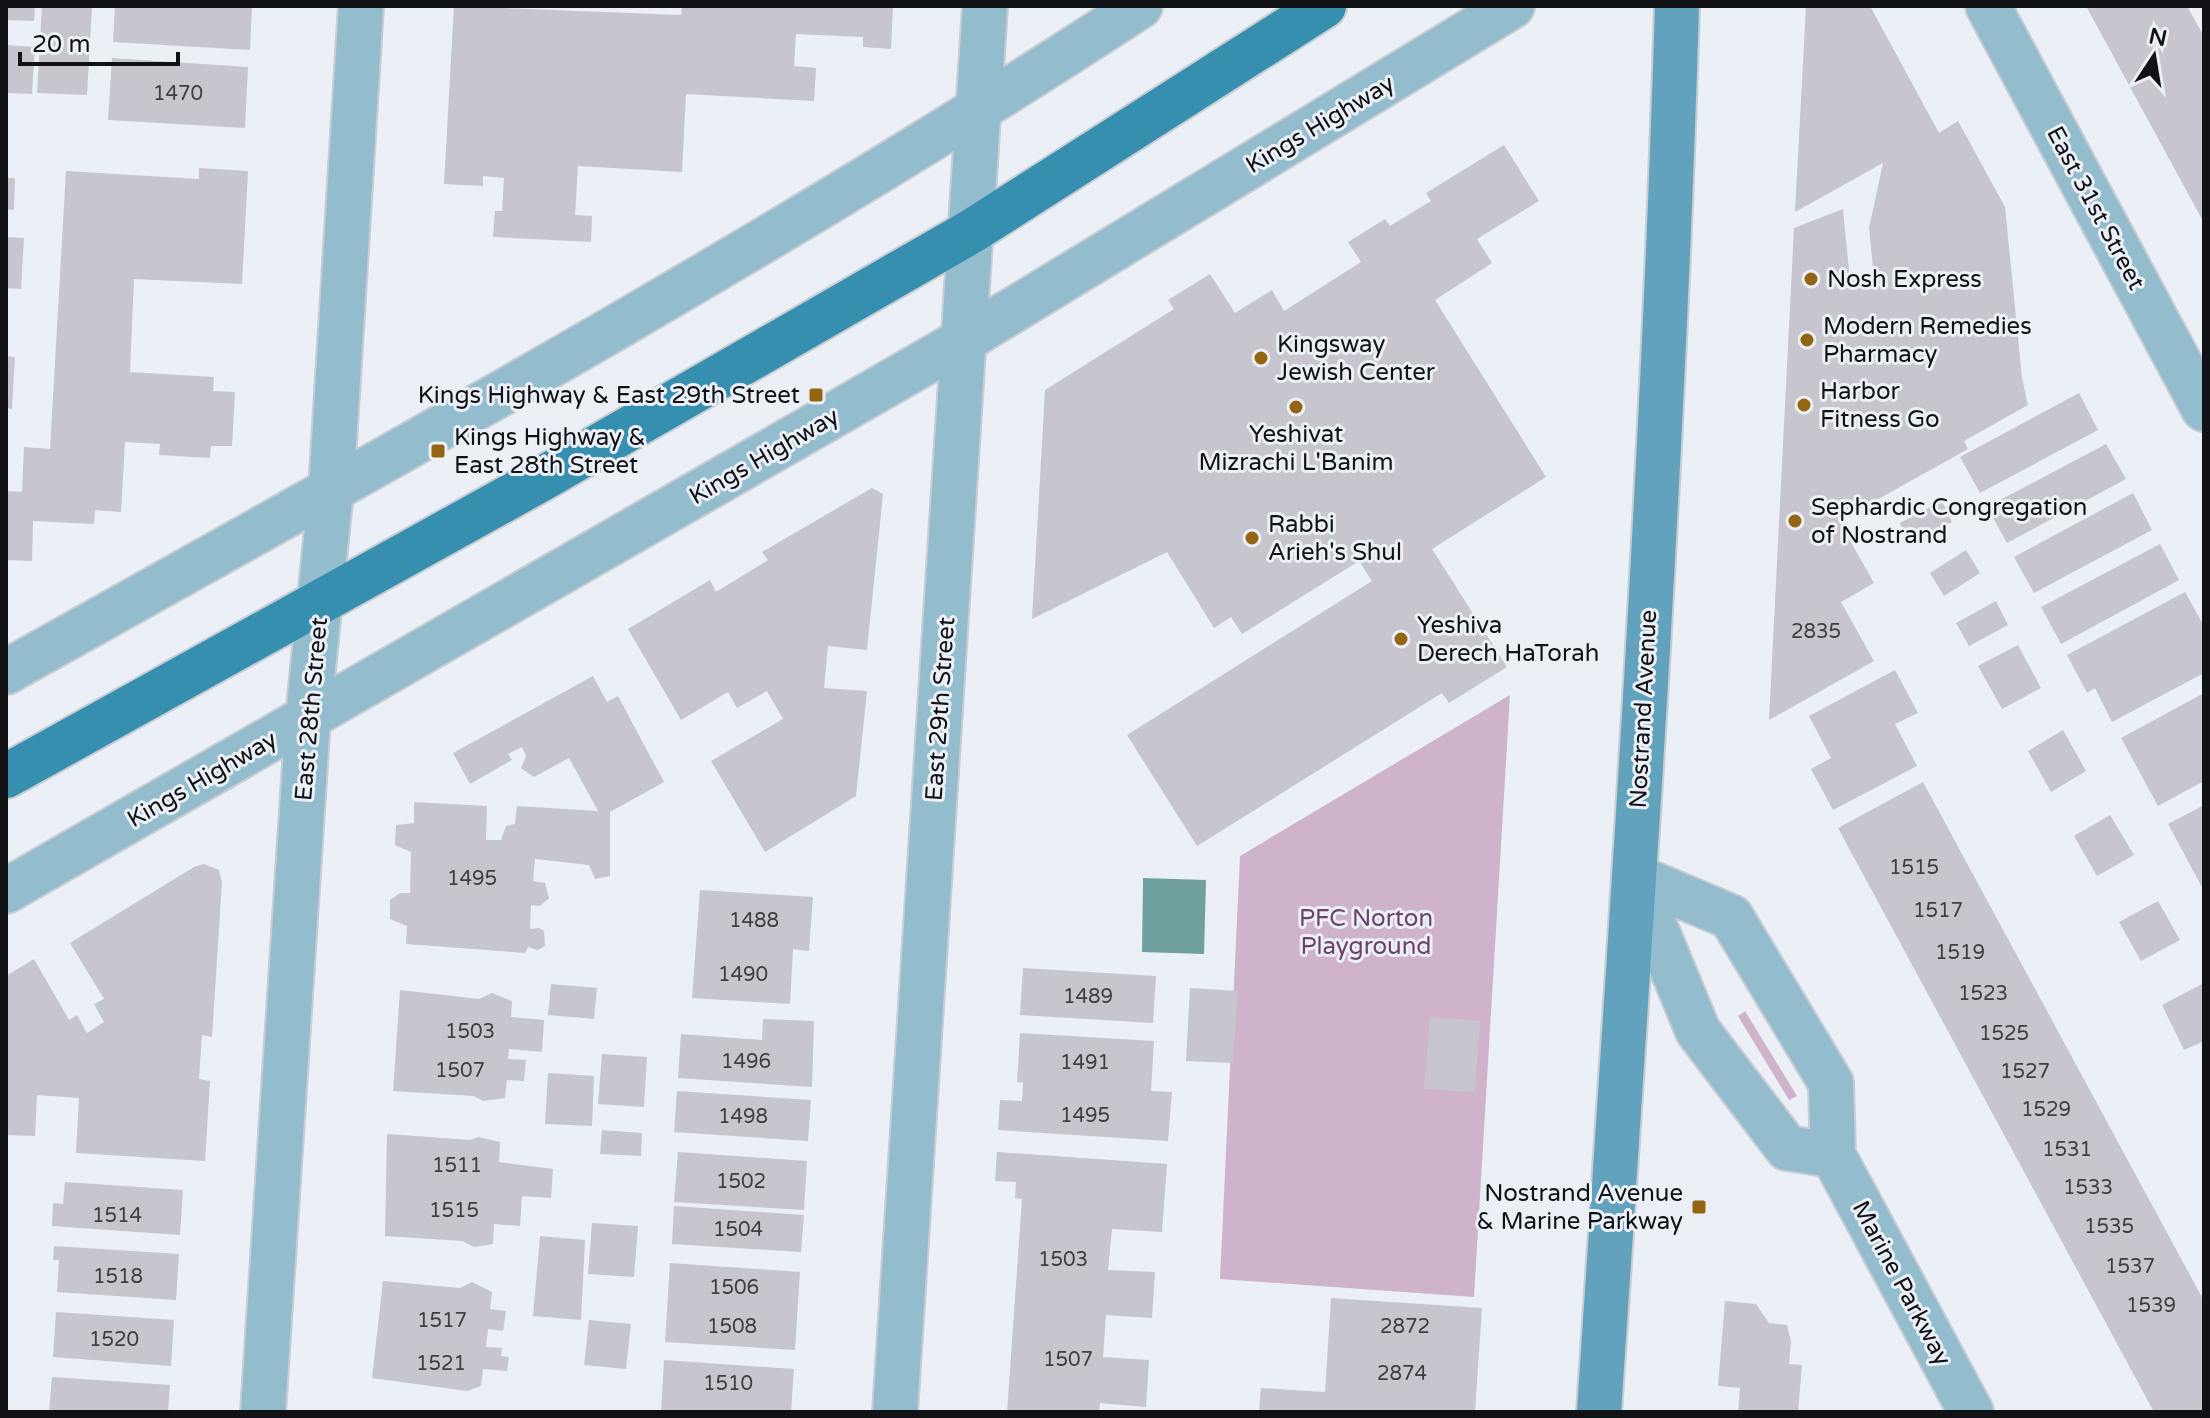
<svg xmlns="http://www.w3.org/2000/svg" width="2210" height="1418" font-family="'Varela Round',sans-serif">
<style>
.green{fill:#cfb3cb}
.water{fill:#6fa09d}
.building{fill:#c7c5cd}
.lines{fill:none;stroke-linecap:round;stroke-linejoin:round}
.minor-casing{stroke:#c8ccd3;stroke-width:48}
.tertiary-casing{stroke:#c8ccd3;stroke-width:48}
.secondary-casing{stroke:#c8ccd3;stroke-width:48}
.primary-casing{stroke:#c8ccd3;stroke-width:48}
.minor{stroke:#93bccd;stroke-width:44}
.tertiary{stroke:#93bccd;stroke-width:44}
.secondary{stroke:#62a2bc;stroke-width:44}
.primary{stroke:#378faf;stroke-width:44}
.poi-dot{fill:#936412;stroke:#ebf0f7;stroke-width:3}
.labels{text-anchor:middle;stroke-width:6;stroke-linejoin:round;paint-order:stroke}
.number-label{font-size:20px;fill:#3e3f43}
.street-label{font-size:24px;fill:#111215;stroke:#ebf0f7}
.poi-label{font-size:24px;fill:#111215;stroke:#ebf0f7;text-anchor:start}
.park-label{font-size:24px;fill:#6d4269;stroke:#ebf0f7}
</style>
<rect width="100%" height="100%" fill="#ebf0f7"/>
<path class="green" d="M1510,695L1474,1297L1220,1279L1240,856Z
M1745,1011L1797,1096L1789,1100L1738,1016Z"/>
<path class="water" d="M1143,878L1206,880L1204,954L1142,952Z"/>
<path class="building" d="M6,6H35L34,21L6,20Z
M42,6H92L87,95L37,93Z
M115,6H252L250,50L113,42Z
M454,6L681,15L682,6H893L891,49L863,47V37L796,34L794,66L816,68L814,101L686,94L682,172L578,166L575,215L592,216L591,242L493,237L495,211H502L504,178L483,176V186L444,184Z
M1806,6H1870L1939,133L1958,121L2005,207L2022,378L2028,405L1964,441L1968,449L1839,521L1874,583L1841,602L1874,661L1769,720L1794,228L1843,209L1850,281L1874,278L1869,228L1883,163L1795,212Z
M2086,6H2187L2202,33L2204,223Z
M6,45L35,47L32,94L6,93Z
M112,58L248,67L245,128L108,120Z
M1504,145L1539,201L1477,239L1492,263L1435,300L1546,477L1432,549L1507,667L1449,703L1442,693L1197,846L1127,735L1372,581L1359,561L1242,634L1231,617L1214,628L1167,552L1032,619L1045,390L1174,309L1168,300L1210,274L1235,313L1272,290L1284,311L1361,262L1348,242L1385,219L1390,226L1431,201L1426,193Z
M199,168L248,171L242,284L134,279L130,372L214,377L213,391L235,392L232,446H211L210,458L159,455L160,444L125,442L121,512L95,510L94,524L33,521L32,561L6,560V491L22,492L24,447L50,449L66,171L199,179Z
M6,178H15L14,210L6,209Z
M6,237L24,238L21,289L6,288Z
M6,356L15,357L12,409L6,408Z
M2079,393L2098,430L1980,493L1960,457Z
M2106,444L2126,479L2007,543L1987,507Z
M872,488L883,494L867,650L828,646L824,688L867,691L856,796L765,852L711,761L783,719L767,691L737,708L728,692L681,720L628,629L710,580L716,592L768,560L762,552Z
M2133,493L2152,530L2034,593L2014,557Z
M1942,501L1952,522L1910,544L1900,523Z
M2160,544L2179,580L2061,644L2041,607Z
M1966,550L1980,573L1944,596L1930,573Z
M2185,592L2204,626V673L2112,722L2095,688L2087,693L2067,655Z
M1996,601L2008,625L1969,646L1956,623Z
M2018,645L2041,688L2002,709L1978,666Z
M1895,670L1918,713L1895,724L1917,766L1833,810L1811,769L1831,758L1809,716Z
M593,676L607,702L618,696L664,782L610,812V876L595,879L589,865L535,859L533,881L545,883L549,898L540,906L531,905L530,929L539,928L544,931L545,946L538,950L528,947L525,953L406,944L407,926L390,919V900L400,893H410L411,852L395,845L396,825L414,823V802L487,806L486,840H501L506,826L515,824L517,806L598,811L569,758L534,777L521,768L526,756L522,747L508,754L512,760L470,784L453,753Z
M2204,693V781L2158,806L2121,738Z
M2063,730L2086,771L2051,792L2028,751Z
M1923,782L2204,1301V1412H2154L1838,828Z
M2204,805V891L2168,824Z
M2110,815L2134,855L2097,876L2074,836Z
M204,864L219,870L222,882L212,1037L202,1035L199,1079L210,1081L205,1161L76,1153L79,1098L37,1095L35,1136L6,1135V976L34,959L69,1020L77,1015L87,1033L104,1022L94,1004L104,999L70,943L194,867Z
M700,890L813,897L809,951L793,949L790,1004L692,998Z
M2158,901L2180,940L2141,961L2119,922Z
M1023,968L1156,976L1153,1023L1020,1015Z
M551,984L597,988L594,1019L548,1015Z
M2202,984L2204,1041L2184,1050L2162,1005Z
M1190,988L1238,991L1233,1063L1186,1061Z
M400,990L479,999L492,993L512,1001L511,1017L544,1020L542,1052L509,1049L508,1059L526,1060L524,1081L507,1080L505,1098L483,1101L474,1096L393,1091Z
M1430,1017L1480,1021L1475,1092L1424,1089Z
M763,1019L814,1021L812,1087L678,1078L681,1034L762,1040Z
M1020,1033L1154,1041L1151,1091L1172,1092L1168,1141L998,1130L1000,1100L1022,1101L1023,1083L1017,1082Z
M602,1054L647,1057L644,1107L598,1104Z
M548,1073L594,1076L592,1126L545,1124Z
M677,1091L811,1100L808,1141L674,1132Z
M602,1130L642,1133L641,1156L600,1154Z
M387,1134L470,1140L479,1137L500,1142L499,1162L553,1169L551,1198L522,1196L520,1226L494,1224L493,1244L474,1247L462,1241L385,1236Z
M678,1152L807,1161L804,1210L674,1202Z
M997,1152L1167,1164L1162,1232L1112,1229L1108,1270L1155,1272L1152,1318L1106,1315L1103,1357L1149,1360L1146,1407L1100,1403L1099,1412H1007L1022,1199L1015,1198L1016,1182L995,1181Z
M65,1182L183,1190L180,1235L52,1226L53,1203L63,1204Z
M674,1206L804,1215L801,1252L672,1244Z
M592,1223L638,1226L634,1277L588,1274Z
M540,1236L585,1240L581,1320L533,1316Z
M54,1246L179,1254L176,1300L57,1292L59,1260H53Z
M670,1263L800,1272L795,1350L665,1342Z
M383,1281L460,1288L472,1282L492,1292L490,1309L506,1311L503,1331L488,1329L486,1347L502,1348L501,1356L509,1357L507,1371L483,1369L481,1386L467,1391L372,1378Z
M1331,1298L1482,1308L1475,1412H1259L1261,1388L1325,1392Z
M1725,1301L1756,1304L1769,1323L1787,1325L1791,1342L1789,1364L1802,1365L1798,1412H1738L1740,1388L1718,1386Z
M56,1312L174,1320L171,1366L53,1357Z
M589,1320L631,1324L626,1369L584,1365Z
M664,1360L794,1369L791,1412H661Z
M52,1377L170,1385L168,1412H49Z"/>
<g class="lines">
<g class="minor-casing">
<path id="minor" d="M1988,6L2204,409
M1634,876L1731,917L1831,1083L1833,1155L1971,1412
M1634,876L1698,1031L1787,1148L1833,1155
M263,1412L308,718L331,490L361,6
M895,1412L985,6"/>
</g>
<g class="tertiary-casing">
<path id="tertiary" d="M6,672C387,459 775,245 1140,6
M6,891L964,340L1512,6"/>
</g>
<g class="secondary-casing">
<path id="secondary" d="M1599,1412C1630,944 1663,475 1677,6"/>
</g>
<g class="primary-casing">
<path id="primary" d="M6,776L540,480L972,231L1324,6"/>
</g>
<use href="#minor" class="minor"/>
<use href="#tertiary" class="tertiary"/>
<use href="#secondary" class="secondary"/>
<use href="#primary" class="primary"/>
</g>
<g class="poi-dot">
<circle cx="1811" cy="279" r="8"/>
<circle cx="1807" cy="340" r="8"/>
<circle cx="1261" cy="358" r="8"/>
<rect x="808" y="387" width="16" height="16" rx="4"/>
<circle cx="1804" cy="405" r="8"/>
<circle cx="1296" cy="407" r="8"/>
<rect x="430" y="443" width="16" height="16" rx="4"/>
<circle cx="1795" cy="521" r="8"/>
<circle cx="1252" cy="538" r="8"/>
<circle cx="1401" cy="639" r="8"/>
<rect x="1691" y="1199" width="16" height="16" rx="4"/>
</g>
<g class="labels">
<g class="number-label">
<text x="178" y="100">1470</text>
<text x="1816" y="638">2835</text>
<text x="1914" y="874">1515</text>
<text x="472" y="885">1495</text>
<text x="1938" y="917">1517</text>
<text x="754" y="927">1488</text>
<text x="1960" y="959">1519</text>
<text x="743" y="981">1490</text>
<text x="1983" y="1000">1523</text>
<text x="1088" y="1003">1489</text>
<text x="470" y="1038">1503</text>
<text x="2004" y="1040">1525</text>
<text x="746" y="1068">1496</text>
<text x="1085" y="1069">1491</text>
<text x="460" y="1077">1507</text>
<text x="2025" y="1078">1527</text>
<text x="2046" y="1116">1529</text>
<text x="1085" y="1122">1495</text>
<text x="743" y="1123">1498</text>
<text x="2067" y="1156">1531</text>
<text x="457" y="1172">1511</text>
<text x="741" y="1188">1502</text>
<text x="2088" y="1194">1533</text>
<text x="454" y="1217">1515</text>
<text x="117" y="1222">1514</text>
<text x="2109" y="1233">1535</text>
<text x="738" y="1236">1504</text>
<text x="1063" y="1266">1503</text>
<text x="2130" y="1273">1537</text>
<text x="118" y="1283">1518</text>
<text x="734" y="1294">1506</text>
<text x="2151" y="1312">1539</text>
<text x="442" y="1327">1517</text>
<text x="732" y="1333">1508</text>
<text x="1405" y="1333">2872</text>
<text x="114" y="1346">1520</text>
<text x="1068" y="1366">1507</text>
<text x="441" y="1370">1521</text>
<text x="1402" y="1380">2874</text>
<text x="728" y="1390">1510</text>
</g>
<g class="street-label">
<text transform="translate(1320 124) rotate(-31)" y="8">Kings Highway</text>
<text transform="translate(2096 208) rotate(62)" y="8">East 31st Street</text>
<text transform="translate(764 456) rotate(-30)" y="8">Kings Highway</text>
<text transform="translate(311 709) rotate(-85)" y="8">East 28th Street</text>
<text transform="translate(940 709) rotate(-86)" y="8">East 29th Street</text>
<text transform="translate(1643 709) rotate(-87)" y="8">Nostrand Avenue</text>
<text transform="translate(202 779) rotate(-30)" y="8">Kings Highway</text>
<text transform="translate(1902 1283) rotate(62)" y="8">Marine Parkway</text>
</g>
<g class="poi-label">
<text x="1827" y="287">Nosh Express</text>
<text x="1823" y="334">Modern Remedies<tspan x="1823" dy="28">Pharmacy</tspan></text>
<text x="1277" y="352">Kingsway<tspan x="1277" dy="28">Jewish Center</tspan></text>
<text x="1820" y="399">Harbor<tspan x="1820" dy="28">Fitness Go</tspan></text>
<text x="800" y="403" text-anchor="end">Kings Highway &amp; East 29th Street</text>
<text x="1296" y="442" text-anchor="middle">Yeshivat<tspan x="1296" dy="28">Mizrachi L'Banim</tspan></text>
<text x="454" y="445">Kings Highway &amp;<tspan x="454" dy="28">East 28th Street</tspan></text>
<text x="1811" y="515">Sephardic Congregation<tspan x="1811" dy="28">of Nostrand</tspan></text>
<text x="1268" y="532">Rabbi<tspan x="1268" dy="28">Arieh's Shul</tspan></text>
<text x="1417" y="633">Yeshiva<tspan x="1417" dy="28">Derech HaTorah</tspan></text>
<text x="1683" y="1201" text-anchor="end">Nostrand Avenue<tspan x="1683" dy="28">&amp; Marine Parkway</tspan></text>
</g>
<g class="park-label">
<text x="1366" y="926">PFC Norton<tspan x="1366" dy="28">Playground</tspan></text>
</g>
</g>
<rect width="2210" height="1418" fill="none" stroke="#111215" stroke-width="16"/>
<g transform="translate(2154 56) rotate(12)" stroke="#ebf0f7" stroke-width="6" paint-order="stroke">
<path d="M0-6L14 30L0 20L-14 30Z" fill="#111215"/>
<text y="-12" font-size="22" font-weight="bold" text-anchor="middle" fill="#111215">N</text>
</g>
<path d="M20 52v12h158v-12" fill="none" stroke="#111215" stroke-width="4"/>
<text x="32" y="52" font-size="24" fill="#111215" stroke="#ebf0f7" stroke-width="6" paint-order="stroke">20 m</text>
</svg>
